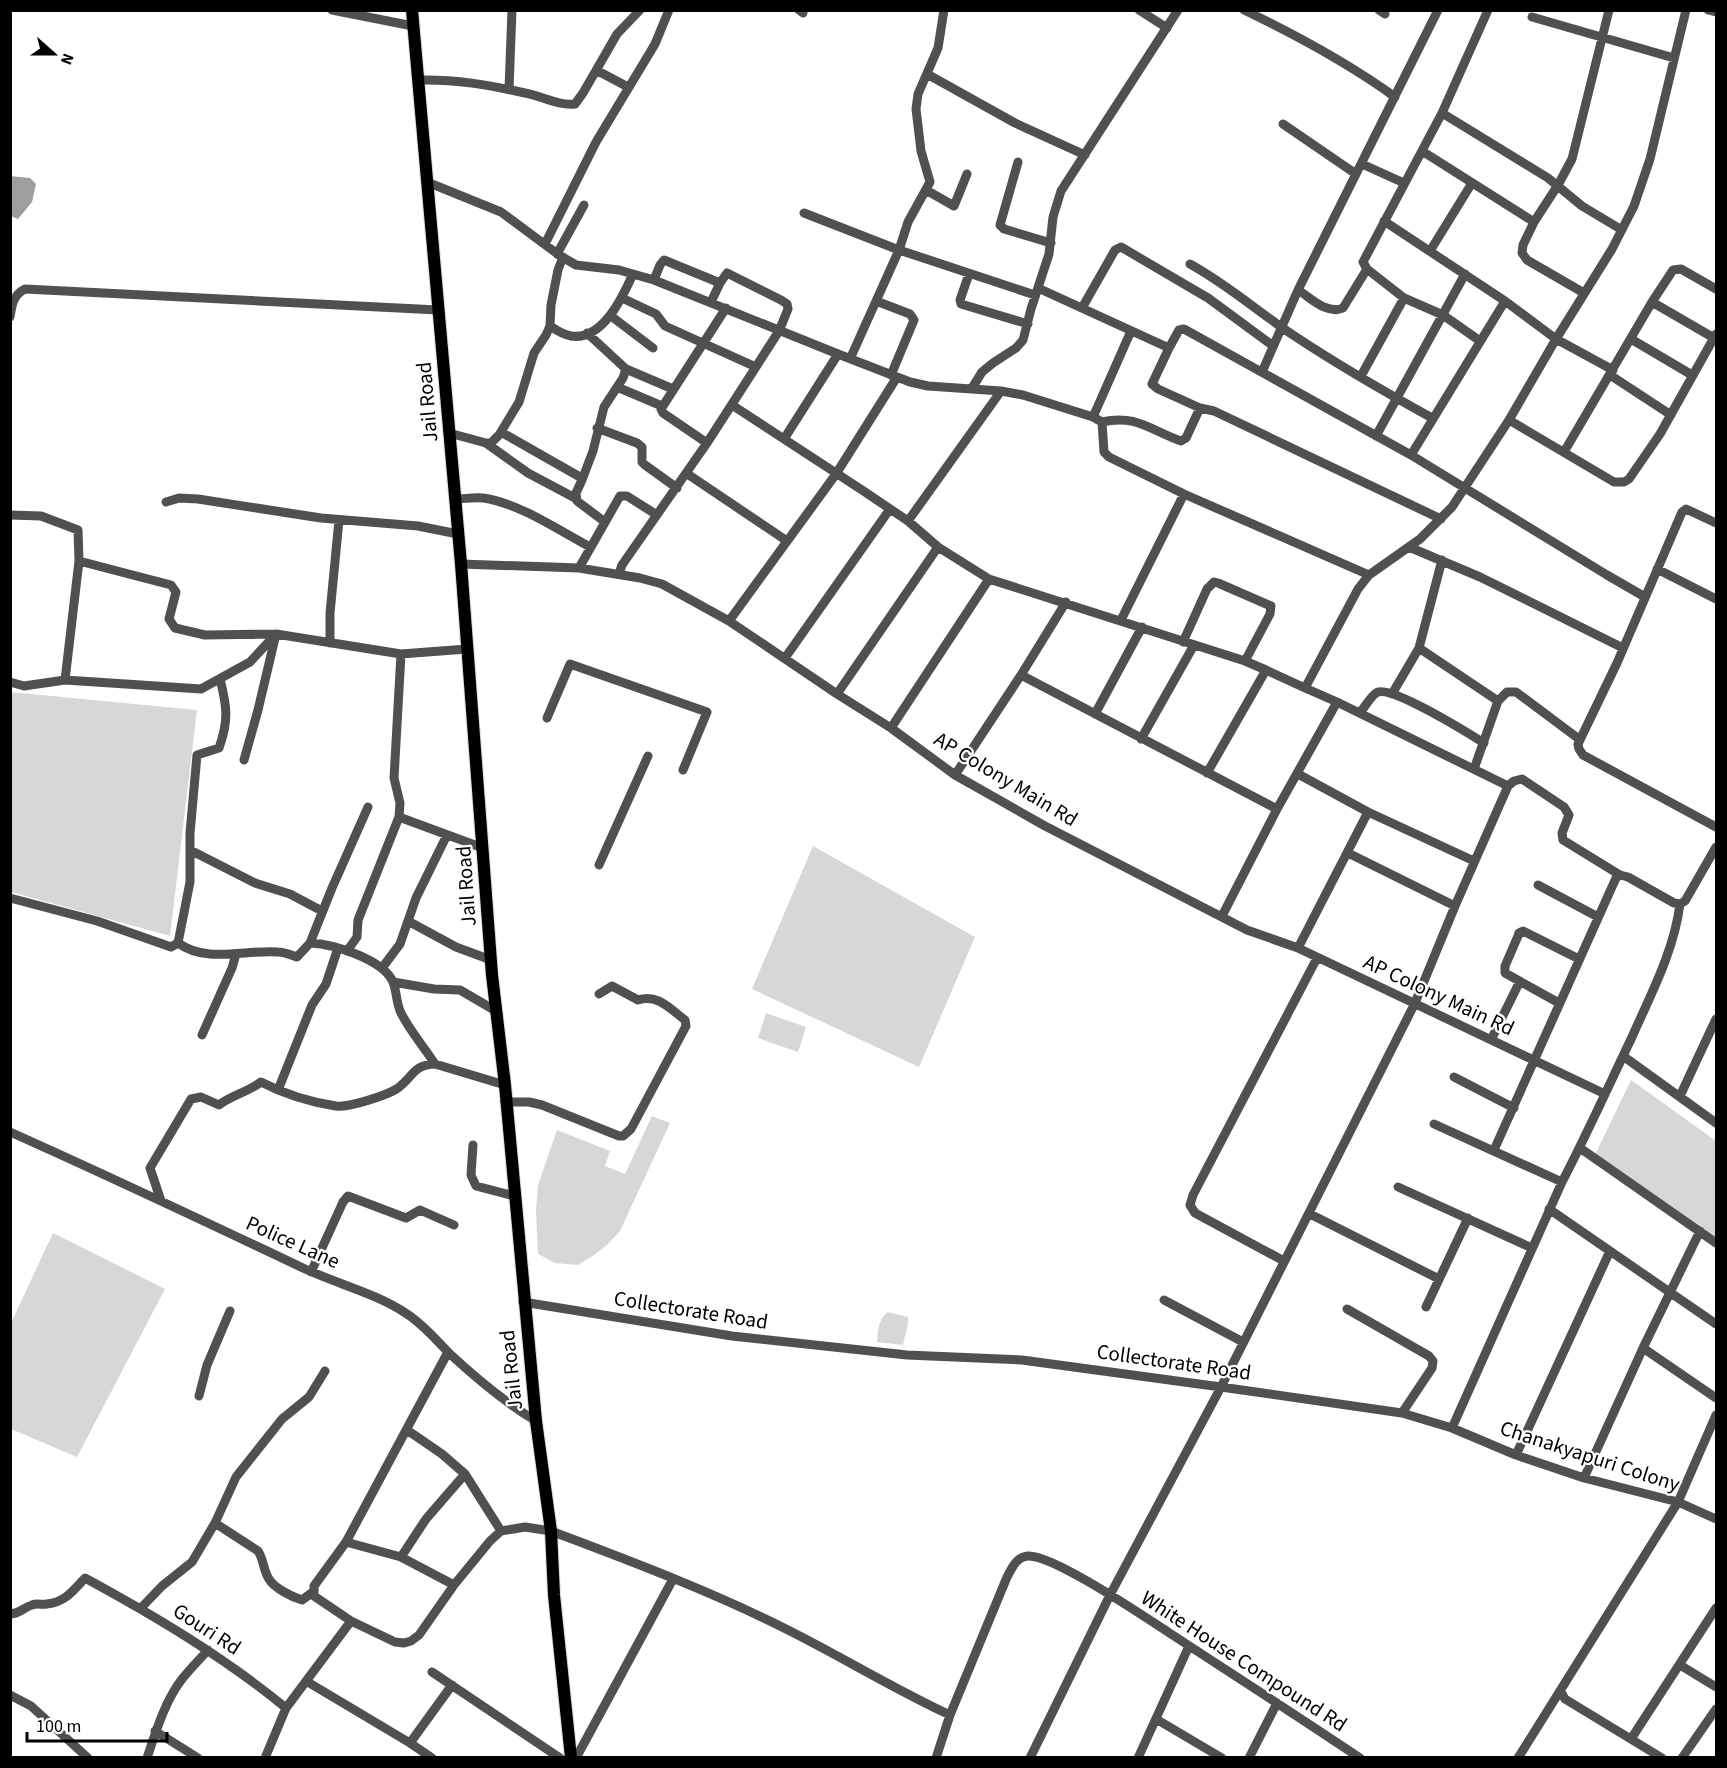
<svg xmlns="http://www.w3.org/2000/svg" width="1727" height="1768" font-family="'Source Sans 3',sans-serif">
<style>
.green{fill:#d7d7d7}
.water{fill:#9e9e9e}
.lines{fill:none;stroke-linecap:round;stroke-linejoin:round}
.major-casing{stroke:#dbdbdb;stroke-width:14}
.minor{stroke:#505050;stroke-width:9}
.major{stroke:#000;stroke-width:12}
.labels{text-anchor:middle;stroke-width:4.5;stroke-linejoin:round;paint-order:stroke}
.street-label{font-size:21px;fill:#000;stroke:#fff}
</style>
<rect width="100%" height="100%" fill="#fff"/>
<path class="green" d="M10,692L197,710L170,936L11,892Z
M813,846L975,937L919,1067L752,989Z
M766,1013L806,1027L798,1052L758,1038Z
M1631,1080L1716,1141V1242L1594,1157Z
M652,1116L670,1123L620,1231L607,1245L594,1255L578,1265L555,1263L538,1254L536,1211L538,1185L557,1130L610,1151L605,1166L625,1174Z
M53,1233L165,1289L77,1457L11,1429V1323Z
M888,1312L908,1317V1324L903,1345L877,1342C878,1331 878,1319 888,1312Z"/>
<path class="water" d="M10,176L30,178L36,184L32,202L18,219L11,216Z"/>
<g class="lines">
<g class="major-casing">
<path id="major" d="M412,10L461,564L492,975L505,1085L536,1421L551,1531L554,1595L571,1758"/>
</g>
<path class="minor" d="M332,10L413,26
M799,10L803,13
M1139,10L1167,28
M1244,10C1296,35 1348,63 1395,97
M1379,10L1385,14
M1708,10L1716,12
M1532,17L1674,58
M596,70L628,87
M927,74L1015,123L1085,155
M418,80C455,79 489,85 525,93C542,96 558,106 575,104L583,93L617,34L640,10
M509,89L512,10
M1442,113L1548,178L1582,206L1622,230
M1283,124L1356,174
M1422,151L1534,222
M1018,162L1000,225L1004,229L1051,243
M1362,164L1404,183
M427,182L501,212L559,255L576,265L619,270L654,280L838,354
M926,190L954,206L967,174
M804,213L899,250L1035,295
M1384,221L1505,301L1556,339L1613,370
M545,244L596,142L655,44L669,10
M1430,251L1472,183
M557,254L584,205
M1190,264C1228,285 1257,311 1293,335C1338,365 1385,392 1432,418
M969,274L960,300L961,304L1028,324
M654,280L660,265L664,260L720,283
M1038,288L1169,348L1152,384L1158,389L1200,408
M1298,290C1311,298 1327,315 1343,308L1367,269
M1584,293L1527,260L1522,253L1523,245L1534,222L1558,185L1572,159L1609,10
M622,298L656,314L665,326L756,367
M876,301L910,314L914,320L891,375
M1652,302L1714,338
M1082,308L1115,250L1121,247L1208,298L1272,345
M611,316L653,348
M10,317C12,305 13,295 25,289L438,310
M550,326C556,330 564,335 571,336C603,341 623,296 633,274
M1631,339L1692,375
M1480,341L1443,315L1404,298L1367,269L1363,262L1442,113L1488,10
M1169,348L1179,330L1184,329L1411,455L1607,575L1645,597
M850,359L899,250L908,222L930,182L921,151L916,109L918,94L938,48L944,10
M626,369L673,389
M1262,372L1298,290L1438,10
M1610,375L1671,415
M1361,376L1404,298
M617,387L662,406
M972,388L982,372L993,363L1016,348L1023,340L1031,309L1049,254L1053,217L1061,191L1178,10
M732,405L862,490L908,521L938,547L989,579L1245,661L1266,670
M1093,417L1131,331
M1509,420L1614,482H1624L1629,479L1660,434L1716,334
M1102,422L1104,452L1109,457L1184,494L1369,575
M597,428L637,443L642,447V462L645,465L677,488
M501,432L580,477L582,480L576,493L577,501L605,522
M449,433L486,443H491L499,435L519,402L534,353L546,335L550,326L551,305L558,270L563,257
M1376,436L1465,274
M784,439L838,354L910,382L928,386L1001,391L1023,395L1093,417L1102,422C1136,414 1150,430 1181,441L1186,438L1200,408L1214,411L1441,519
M486,443L528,473L575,498
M707,443L663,413L661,409L726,308
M1564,452L1652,302L1673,270L1681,269L1716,289
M1411,455L1505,301
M686,473L787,541
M582,480L593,451L604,407L623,378L626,369L587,333
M455,499C464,499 474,497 483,498C519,503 558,530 590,547
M166,502L179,498L198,499L321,518L418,526L458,534
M10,515L41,516L78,530L79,561L65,680
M908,521L1001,391
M1716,523L1686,509L1682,512L1617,663L1578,744L1579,749L1583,755L1716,827
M1409,547L1480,577L1623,648
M79,561L171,585L176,592L169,619L175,628L205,635L276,634L258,710L244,760
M461,564L579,568L640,578L662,584L729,621L837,694L891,728L955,775L1045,826L1247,930L1298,948L1605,1094
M579,568L620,496H627L657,515
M1657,569L1716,599
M619,574L622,565L707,443L779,331L788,309L787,304L781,300L727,273L720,283L711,302
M1121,620L1184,494
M729,621L836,474L897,377
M1183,642L1207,589L1214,582L1218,583L1271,606L1270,614L1245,661
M330,643V613L339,520
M1419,648L1498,701L1507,692H1516L1579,739
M785,658L890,509
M1021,675L1277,809
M10,682L24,686L65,680L201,689L250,662L276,634L401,654L467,649
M837,694L938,547
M1392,694L1419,648L1442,560
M1337,702L1508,786
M1360,713C1364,708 1372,694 1378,692C1394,687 1468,733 1484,743
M1095,714L1142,627
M547,718L570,664L707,712L683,770
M891,728L989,579
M1141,739L1194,645
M1474,769L1498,701
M1207,773L1266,670L1305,688
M1298,774L1368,812L1474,861
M955,775L1021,675L1066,602
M399,817L483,848
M190,850L255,883L290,894L322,911
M1348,853L1455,906
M599,865L648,756
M1538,885L1598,917
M10,898L97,921L171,947L178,943C207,964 246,949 278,952C284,952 291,955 297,957L310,943C333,944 383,959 393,982C397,992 396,1003 401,1013C410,1031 424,1047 435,1064
M1222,916L1277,809L1337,702L1305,688L1358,589L1369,575L1420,539L1452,507L1509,420L1556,339L1612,249L1634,206L1650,159L1686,10
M408,921L456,947L491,960
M178,943L190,882V833L197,755L219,748C229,720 227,707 220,679
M310,943L332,888L368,807
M1298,948L1368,812
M347,951L357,937L358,920L399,817L400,803L394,778L401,654
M382,968L400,944L416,898L447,835
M393,982L434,989L460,990L496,1011
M1559,1003L1505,973V966L1518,936L1519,933L1523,931L1579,959
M202,1035L232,968L236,954
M1491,1040L1520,981
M1623,1056L1716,1123
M1454,1077L1514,1108
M278,1090L312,1005L326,984L338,948
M1680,1096L1716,1019
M505,1102H529L542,1105L619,1136H623L631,1129L686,1026L685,1020C669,1008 658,994 638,1000L612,986L599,994
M1434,1124L1562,1182
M10,1132C109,1176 206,1222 303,1268C337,1284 376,1293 407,1314C424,1325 436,1340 450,1354C477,1379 504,1402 536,1421
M473,1145L471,1175L476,1186L514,1196
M1580,1148L1716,1243
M1494,1150L1616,878L1620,875L1628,877L1674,903L1680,904L1685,901L1716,847
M1398,1187L1532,1248
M161,1201L150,1168L191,1099L201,1097L219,1105C232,1095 246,1093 261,1082C284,1094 310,1102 336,1106C348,1108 388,1095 398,1088C414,1076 413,1065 435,1064L505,1085
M1549,1209L1716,1324
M1310,1214L1439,1279
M1284,1261L1195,1213L1190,1205L1193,1195L1317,958
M311,1272L343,1202L348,1196L406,1218L420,1210L454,1225
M1164,1300L1243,1342
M523,1302L732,1336L907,1355L1022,1360L1221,1387L1402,1413L1452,1428L1562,1182C1587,1134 1609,1085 1632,1037C1651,994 1674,951 1680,904
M1426,1307L1468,1218
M1347,1309L1429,1356L1433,1361L1432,1368L1402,1413
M1643,1348L1716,1398
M448,1352L346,1542L314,1586V1596L351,1621L395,1642L404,1643L411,1641L419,1635L454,1585L490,1541L501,1531L525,1527L551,1531C630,1561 711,1591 788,1630C842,1657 894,1689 950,1715L936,1758
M199,1396L207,1365L230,1311
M1452,1428L1516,1455L1584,1478L1678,1502L1716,1519
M407,1430L442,1454L465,1474L501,1531
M1516,1455L1610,1251
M1584,1478L1643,1348L1700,1231
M215,1523L258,1551C264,1560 263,1570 269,1579C274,1588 292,1597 302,1600L313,1592
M346,1542L401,1557L454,1585
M401,1557L426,1519L465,1474
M141,1608L162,1586L192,1562L215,1523L236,1477L282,1419L309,1397L325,1371
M10,1614C20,1614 24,1607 32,1605C37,1603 42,1605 47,1604C65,1602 73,1591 85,1578C155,1616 224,1657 286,1708L351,1621
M1680,1665L1716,1687
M432,1672L560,1758
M306,1681L410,1743L432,1758
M1561,1692L1565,1699L1662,1758
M10,1695L31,1706L88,1758
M950,1715L1007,1577C1012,1568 1016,1557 1028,1556C1054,1555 1143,1616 1168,1632C1232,1674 1296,1715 1360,1758
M1156,1719L1222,1758
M155,1731L198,1758
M1631,1739L1716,1608
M410,1743L452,1685
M147,1758C156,1731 165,1701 182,1679C190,1669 199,1660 208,1650
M265,1758L286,1708
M576,1758L673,1579
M1030,1758L1110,1595L1221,1387L1415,1003L1455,906L1508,786L1514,781L1522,779L1564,807L1569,815L1562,833L1563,840L1620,875
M1138,1758L1189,1646
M1249,1758L1277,1703
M1518,1758L1678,1502L1716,1415
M1682,1758L1716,1709"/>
<use href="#major" class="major"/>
</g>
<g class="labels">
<g class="street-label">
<text transform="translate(427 402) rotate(-95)" y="7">Jail Road</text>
<text transform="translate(1006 779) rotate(31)" y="7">AP Colony Main Rd</text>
<text transform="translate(466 886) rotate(-94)" y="7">Jail Road</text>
<text transform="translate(1439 995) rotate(25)" y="7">AP Colony Main Rd</text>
<text transform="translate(293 1242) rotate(24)" y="7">Police Lane</text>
<text transform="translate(691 1310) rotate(9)" y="7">Collectorate Road</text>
<text transform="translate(1174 1362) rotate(8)" y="7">Collectorate Road</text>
<text transform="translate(511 1370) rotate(-96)" y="7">Jail Road</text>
<text transform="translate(1590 1456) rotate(18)" y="7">Chanakyapuri Colony</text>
<text transform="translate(207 1629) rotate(33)" y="7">Gouri Rd</text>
<text transform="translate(1244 1661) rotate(33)" y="7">White House Compound Rd</text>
</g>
</g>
<rect width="1727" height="1768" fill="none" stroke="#000000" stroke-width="24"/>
<g transform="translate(54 54) rotate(111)" stroke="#ffffff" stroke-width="4.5" paint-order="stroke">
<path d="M0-4.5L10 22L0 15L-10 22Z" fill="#000000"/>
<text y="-9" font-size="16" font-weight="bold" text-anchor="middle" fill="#000000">N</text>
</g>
<path d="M27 1732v9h140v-9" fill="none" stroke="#000000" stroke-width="3"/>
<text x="36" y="1732" font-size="18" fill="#000000" stroke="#ffffff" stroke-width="4.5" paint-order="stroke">100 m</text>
</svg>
